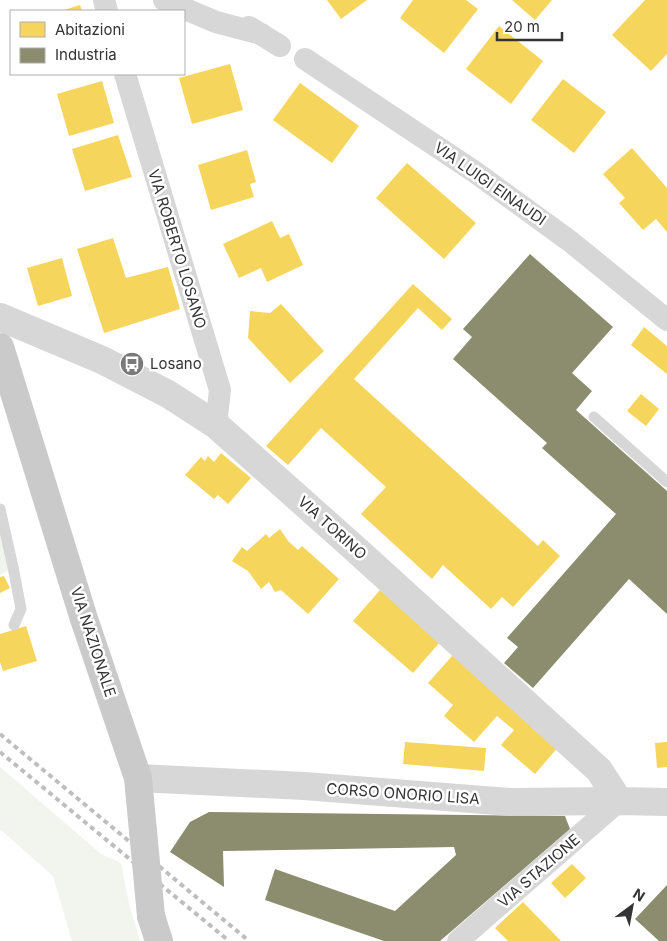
<svg xmlns="http://www.w3.org/2000/svg" width="667" height="941" font-family="Inter,sans-serif">
<style>
.green{fill:#f1f5ed}
.homes{fill:#f6d55c}
.industry{fill:#8c8c6e}
.lines{fill:none;stroke-linecap:round;stroke-linejoin:round}
.service{stroke:#d7d7d7;stroke-width:11}
.minor{stroke:#d7d7d7;stroke-width:22}
.tertiary{stroke:#d7d7d7;stroke-width:28}
.primary{stroke:#cacaca;stroke-width:28}
.rail{stroke:#bebebe;stroke-width:4;stroke-dasharray:5 4;stroke-linecap:butt}
.primary-bridge{stroke:#cacaca;stroke-width:28}
.labels{text-anchor:middle;stroke-width:5;stroke-linejoin:round;paint-order:stroke}
.street-label{font-size:15px;fill:#333;stroke:#fff}
.poi-label{font-size:15px;fill:#333;stroke:#fff;text-anchor:start}
</style>
<rect width="100%" height="100%" fill="#fff"/>
<path class="green" d="M0,530L10,570L0,575Z
M0,767L101,854L121,863L129,904L140,941H72L53,876L0,829Z"/>
<path class="homes" d="M327,0H367L341,19Z
M413,0H466L478,9L444,53L400,18Z
M512,0H552L535,20Z
M645,0H667V54L651,71L612,35Z
M80,5L82,11H61Z
M499,26L543,61L511,104L466,69Z
M230,64L243,110L192,124L179,78Z
M563,79L606,112L574,153L531,120Z
M102,81L114,123L69,136L57,94Z
M300,83L359,126L332,163L273,120Z
M118,135L132,177L85,191L72,149Z
M632,148L667,188V232L656,219L643,230L619,203L625,198L603,174Z
M247,150L256,182L250,184L254,197L211,210L198,165Z
M407,163L476,223L444,259L376,198Z
M272,221L280,238L289,234L303,265L267,282L261,268L239,278L223,244Z
M113,238L126,278L168,267L180,309L104,333L77,249Z
M62,258L72,296L38,306L27,268Z
M413,284L452,319L442,330L418,308L354,379L538,546L543,540L560,556L513,607L502,597L491,609L443,565L432,579L361,514L386,487L321,428L288,465L266,446Z
M281,304L324,351L290,383L248,338L250,311L270,313Z
M644,327L667,346V374L631,345Z
M641,394L659,409L646,426L627,411Z
M221,453L251,478L228,504L218,495L214,499L185,475L201,457L205,461L208,456L214,462Z
M280,529L288,541L298,550L302,546L339,579L308,614L281,590L275,592L269,582L261,589L248,571L232,561L242,547L247,551L266,534L269,538Z
M4,576L10,588L0,593V577Z
M380,590L440,642L413,673L353,621Z
M26,626L37,661L3,671L0,662V634Z
M453,655L559,746L535,774L501,745L514,730L497,716L474,742L444,716L453,705L428,683Z
M405,742L486,748L484,771L403,764Z
M667,742V767L657,768L655,743Z
M572,864L586,878L565,898L551,883Z
M523,902L561,941H508L495,928Z"/>
<path class="industry" d="M530,254L613,327L572,373L592,391L576,410L667,491V614L629,579L533,688L504,663L518,647L507,638L616,514L542,448L547,443L453,359L472,337L463,329Z
M209,812L565,816L570,829L440,941H384L265,900L275,869L395,911L456,855L454,847L223,851L224,887L170,852L190,822Z
M667,885V941H659L635,919Z"/>
<g class="lines">
<path class="service" d="M594,417L667,482
M0,509L13,567L21,609L14,625"/>
<path class="minor" d="M104,0L107,11
M164,0L216,22L261,34
M249,27L280,46
M305,59L475,172L571,242L667,320
M125,74L220,390L216,425
M458,941L619,801"/>
<path class="tertiary" d="M0,317L102,360L168,394L216,425L352,546L599,770L619,801
M138,778L304,786L510,802L619,801L667,802"/>
<path class="primary" d="M0,347L84,619L138,778L143,831
M151,916L159,941"/>
<path class="rail" d="M0,734L249,941
M0,752L229,941"/>
<path class="primary-bridge" d="M143,831L151,916"/>
</g>
<defs>
<g id="bus-disc" transform="scale(1.25)"><circle r="9.5" fill="#7a7a7a" stroke="#fff"/><path d="M-5-6H5V4H4V6H2V4H-2V6H-4V4H-5ZM-3.5-4V0h7V-4ZM-3.5 1.2v1.5H-2V1.2ZM2 1.2v1.5H3.5V1.2Z" fill="#fff"/></g>
</defs>
<g fill-rule="evenodd">
<use href="#bus-disc" x="132" y="364"/>
</g>
<g class="labels">
<g class="street-label">
<text transform="translate(490 184) rotate(35)" y="5">VIA LUIGI EINAUDI</text>
<text transform="translate(177 249) rotate(73)" y="5">VIA ROBERTO LOSANO</text>
<text transform="translate(332 528) rotate(42)" y="5">VIA TORINO</text>
<text transform="translate(93 642) rotate(72)" y="5">VIA NAZIONALE</text>
<text transform="translate(403 794) rotate(4)" y="5">CORSO ONORIO LISA</text>
<text transform="translate(539 871) rotate(-41)" y="5">VIA STAZIONE</text>
</g>
<g class="poi-label">
<text x="150" y="369">Losano</text>
</g>
</g>
<rect x="10" y="10" width="175" height="65" fill="#ffffff" stroke="#adadad"/>
<rect x="20" y="22" width="25" height="15" fill="#f6d55c" stroke="#adadad"/>
<text x="55" y="35" font-size="15" fill="#333333">Abitazioni</text>
<rect x="20" y="48" width="25" height="15" fill="#8c8c6e" stroke="#adadad"/>
<text x="55" y="60" font-size="15" fill="#333333">Industria</text>
<g transform="translate(632 906) rotate(32)" stroke="#ffffff" stroke-width="4" paint-order="stroke">
<path d="M0-4L9 19L0 12L-9 19Z" fill="#333333"/>
<text y="-8" font-size="14" font-weight="bold" text-anchor="middle" fill="#333333">N</text>
</g>
<path d="M497 32v8h65v-8" fill="none" stroke="#333333" stroke-width="2.5"/>
<text x="504" y="32" font-size="15" fill="#333333" stroke="#ffffff" stroke-width="4" paint-order="stroke">20 m</text>
</svg>
